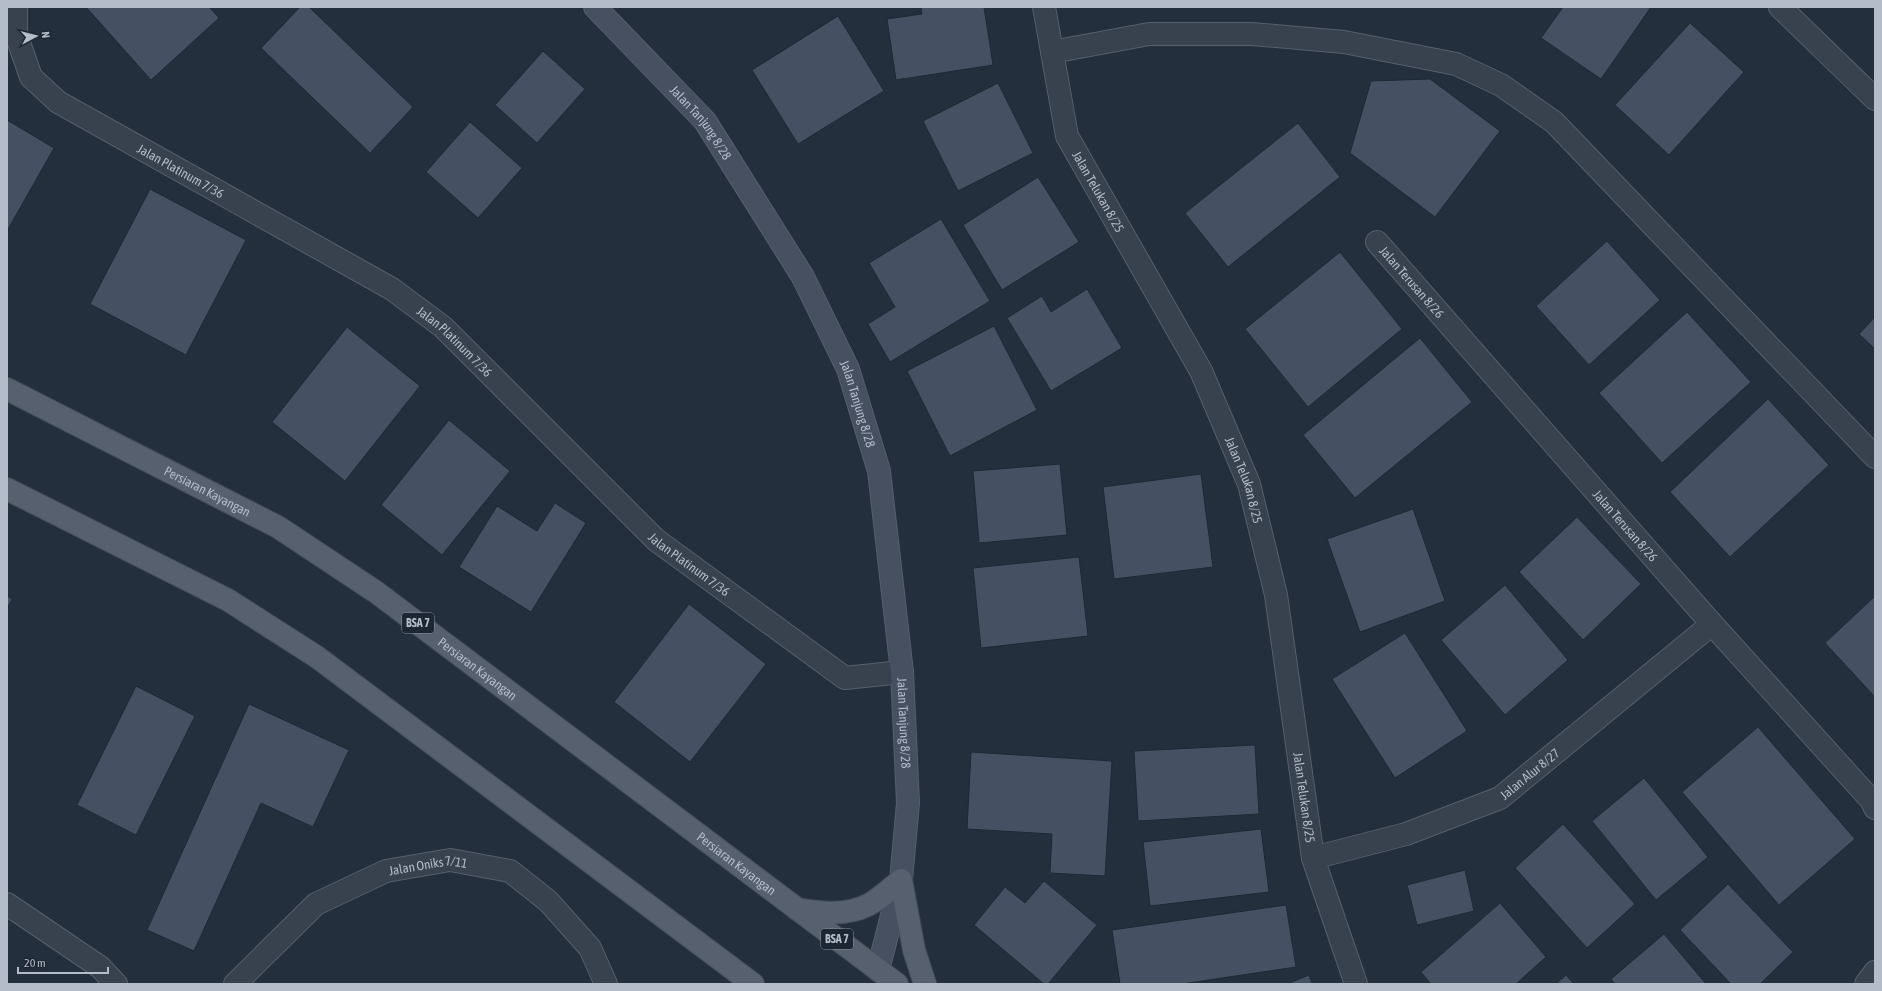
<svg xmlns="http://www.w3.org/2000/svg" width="1882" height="991" font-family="'Asap Condensed',sans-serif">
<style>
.building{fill:#455162;stroke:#1f2835}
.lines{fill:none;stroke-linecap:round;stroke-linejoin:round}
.street-casing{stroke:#565f6c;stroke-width:24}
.secondary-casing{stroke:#565f6c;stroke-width:24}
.primary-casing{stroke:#414a57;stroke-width:24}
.street{stroke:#38414e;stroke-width:22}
.secondary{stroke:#465061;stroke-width:22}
.primary{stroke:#56606e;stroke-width:22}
.labels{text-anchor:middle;stroke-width:3.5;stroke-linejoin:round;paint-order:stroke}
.shield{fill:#1d2633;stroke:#878f9c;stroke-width:1}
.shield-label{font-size:12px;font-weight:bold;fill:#b4bcc9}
.street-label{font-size:13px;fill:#b4bcc9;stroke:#1d2633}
</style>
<rect width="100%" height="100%" fill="#242f3e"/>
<path class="building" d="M86,7H209L219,18L151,80Z
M300,7H309L413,107L370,153L261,48Z
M921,7H984L993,65L896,80L887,19L922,14Z
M1563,7H1651L1601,79L1541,38Z
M838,16L884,91L798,144L752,70Z
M1690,23L1744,72L1669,155L1615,105Z
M543,51L585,89L537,143L495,105Z
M1430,79L1500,131L1435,217L1350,153L1371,81Z
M998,83L1033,153L958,191L923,121Z
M7,120L54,148L7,231Z
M470,122L522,168L478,218L426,172Z
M1298,123L1340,177L1228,267L1185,213Z
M1038,177L1079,242L1002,290L963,225Z
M150,189L246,240L186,355L90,304Z
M941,219L990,301L890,362L868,324L895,307L869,263Z
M1607,241L1660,300L1589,365L1536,306Z
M1340,252L1402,329L1308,407L1245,329Z
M1087,289L1122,348L1051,391L1007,318L1042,296L1051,312Z
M1687,312L1751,382L1662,463L1599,393Z
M1875,317V349L1859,334Z
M994,326L1037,410L950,456L907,371Z
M347,327L420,386L345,481L272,422Z
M1420,338L1472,402L1355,498L1303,435Z
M1768,399L1829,465L1730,557L1670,492Z
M449,420L510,471L442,555L381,505Z
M1060,464L1067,535L979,543L973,471Z
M1201,474L1213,567L1114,579L1103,487Z
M555,503L586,523L531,612L459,567L497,506L537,531Z
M1413,509L1445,601L1360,632L1327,539Z
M1577,517L1641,584L1583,640L1519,572Z
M1079,557L1088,636L981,648L973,568Z
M1505,585L1568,660L1505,715L1441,640Z
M7,596L12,599L7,609Z
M1875,596V697L1825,643Z
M689,604L766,664L690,762L614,702Z
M1405,633L1467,731L1395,778L1332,679Z
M136,686L195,716L136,835L77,805Z
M249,704L349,750L313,827L261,803L194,951L147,930Z
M1758,727L1855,839L1779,905L1682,792Z
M1255,745L1259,814L1138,821L1134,751Z
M971,752L1112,761L1105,876L1050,873L1052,834L967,829Z
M1644,778L1708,857L1656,900L1592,821Z
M1563,824L1635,904L1587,948L1515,868Z
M1261,829L1269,892L1150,906L1143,842Z
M1465,870L1474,911L1417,925L1407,885Z
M1044,881L1097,925L1048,984H1044L974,925L1005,887L1025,903Z
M1728,884L1793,952L1760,984H1731L1680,930Z
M1500,903L1546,957L1516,984H1431L1421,972Z
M1286,905L1296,967L1182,984H1120L1112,930Z
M1664,934L1706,984H1615L1611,979Z
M1309,975L1312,984H1287Z
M1566,975L1574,984H1556Z"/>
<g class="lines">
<g class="street-casing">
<g id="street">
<path id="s1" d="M16,7V34L31,77L58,102L392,289L443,327L656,540L845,678L902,672"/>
<path id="s2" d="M1044,7L1067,136L1201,371L1249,484L1276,595L1313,858L1356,984"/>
<path d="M1780,7L1875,99"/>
<path d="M1052,52L1149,34H1252L1344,42L1456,64L1501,85L1554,122L1875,457"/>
<path id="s3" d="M1377,242L1712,624L1872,801L1875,808"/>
<path id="s4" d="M1313,858L1406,834L1500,798L1712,624"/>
<path d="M7,904L100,967L116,984"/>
<path id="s5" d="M235,984L316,904L386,871L450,860L510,871L548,901L590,948L606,984"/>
<path d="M1866,984L1875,972"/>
</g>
</g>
<g class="secondary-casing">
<g id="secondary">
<path id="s6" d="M595,7L705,121L803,277L848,369L879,471L902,672L908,803L901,880L878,970"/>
</g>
</g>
<g class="primary-casing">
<g id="primary">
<path id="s7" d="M7,389L278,527L376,592L897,984"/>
<path d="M7,489L228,600L317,657L753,984"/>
<path d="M797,909C820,913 846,916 868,905C880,899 891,888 901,880L914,950L925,984"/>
</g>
</g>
<use href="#street" class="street"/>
<use href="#secondary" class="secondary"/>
<use href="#primary" class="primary"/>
</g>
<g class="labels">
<g class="shield">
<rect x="402" y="613" width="32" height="20" rx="3"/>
<rect x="821" y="929" width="32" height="20" rx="3"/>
</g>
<g class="shield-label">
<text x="418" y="627">BSA 7</text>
<text x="837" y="943">BSA 7</text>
</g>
<g class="street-label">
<text dy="5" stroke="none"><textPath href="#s6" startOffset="157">Jalan Tanjung 8/28</textPath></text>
<text dy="5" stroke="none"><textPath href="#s1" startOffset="250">Jalan Platinum 7/36</textPath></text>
<text dy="5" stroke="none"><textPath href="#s2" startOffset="195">Jalan Telukan 8/25</textPath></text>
<text dy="5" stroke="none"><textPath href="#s3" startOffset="53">Jalan Terusan 8/26</textPath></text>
<text dy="5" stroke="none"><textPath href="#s1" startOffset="574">Jalan Platinum 7/36</textPath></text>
<text dy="5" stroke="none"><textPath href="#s6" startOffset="481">Jalan Tanjung 8/28</textPath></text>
<text dy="5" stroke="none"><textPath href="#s2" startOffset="519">Jalan Telukan 8/25</textPath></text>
<text dy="5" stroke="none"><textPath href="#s7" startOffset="225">Persiaran Kayangan</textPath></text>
<text dy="5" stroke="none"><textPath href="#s3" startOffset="377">Jalan Terusan 8/26</textPath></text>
<text dy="5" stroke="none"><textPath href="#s1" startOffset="898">Jalan Platinum 7/36</textPath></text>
<text dy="5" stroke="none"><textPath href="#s7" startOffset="549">Persiaran Kayangan</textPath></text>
<text dy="5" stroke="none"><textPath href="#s6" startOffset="805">Jalan Tanjung 8/28</textPath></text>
<text dy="5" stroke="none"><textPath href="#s4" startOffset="235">Jalan Alur 8/27</textPath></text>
<text dy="5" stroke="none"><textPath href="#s2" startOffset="843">Jalan Telukan 8/25</textPath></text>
<text dy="5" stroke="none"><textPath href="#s7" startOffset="873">Persiaran Kayangan</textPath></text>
<text dy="5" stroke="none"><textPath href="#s5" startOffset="234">Jalan Oniks 7/11</textPath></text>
</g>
</g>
<rect width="1882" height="991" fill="none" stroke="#b4bcc9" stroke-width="16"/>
<g transform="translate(36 36) rotate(83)" stroke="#1d2633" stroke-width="3" paint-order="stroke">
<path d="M0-3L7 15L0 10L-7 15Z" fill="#b4bcc9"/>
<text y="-6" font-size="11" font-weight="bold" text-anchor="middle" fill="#b4bcc9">N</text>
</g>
<path d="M18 967v6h90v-6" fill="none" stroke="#b4bcc9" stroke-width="2"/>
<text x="24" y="967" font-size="12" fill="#b4bcc9" stroke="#1d2633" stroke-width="3" paint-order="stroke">20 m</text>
</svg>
